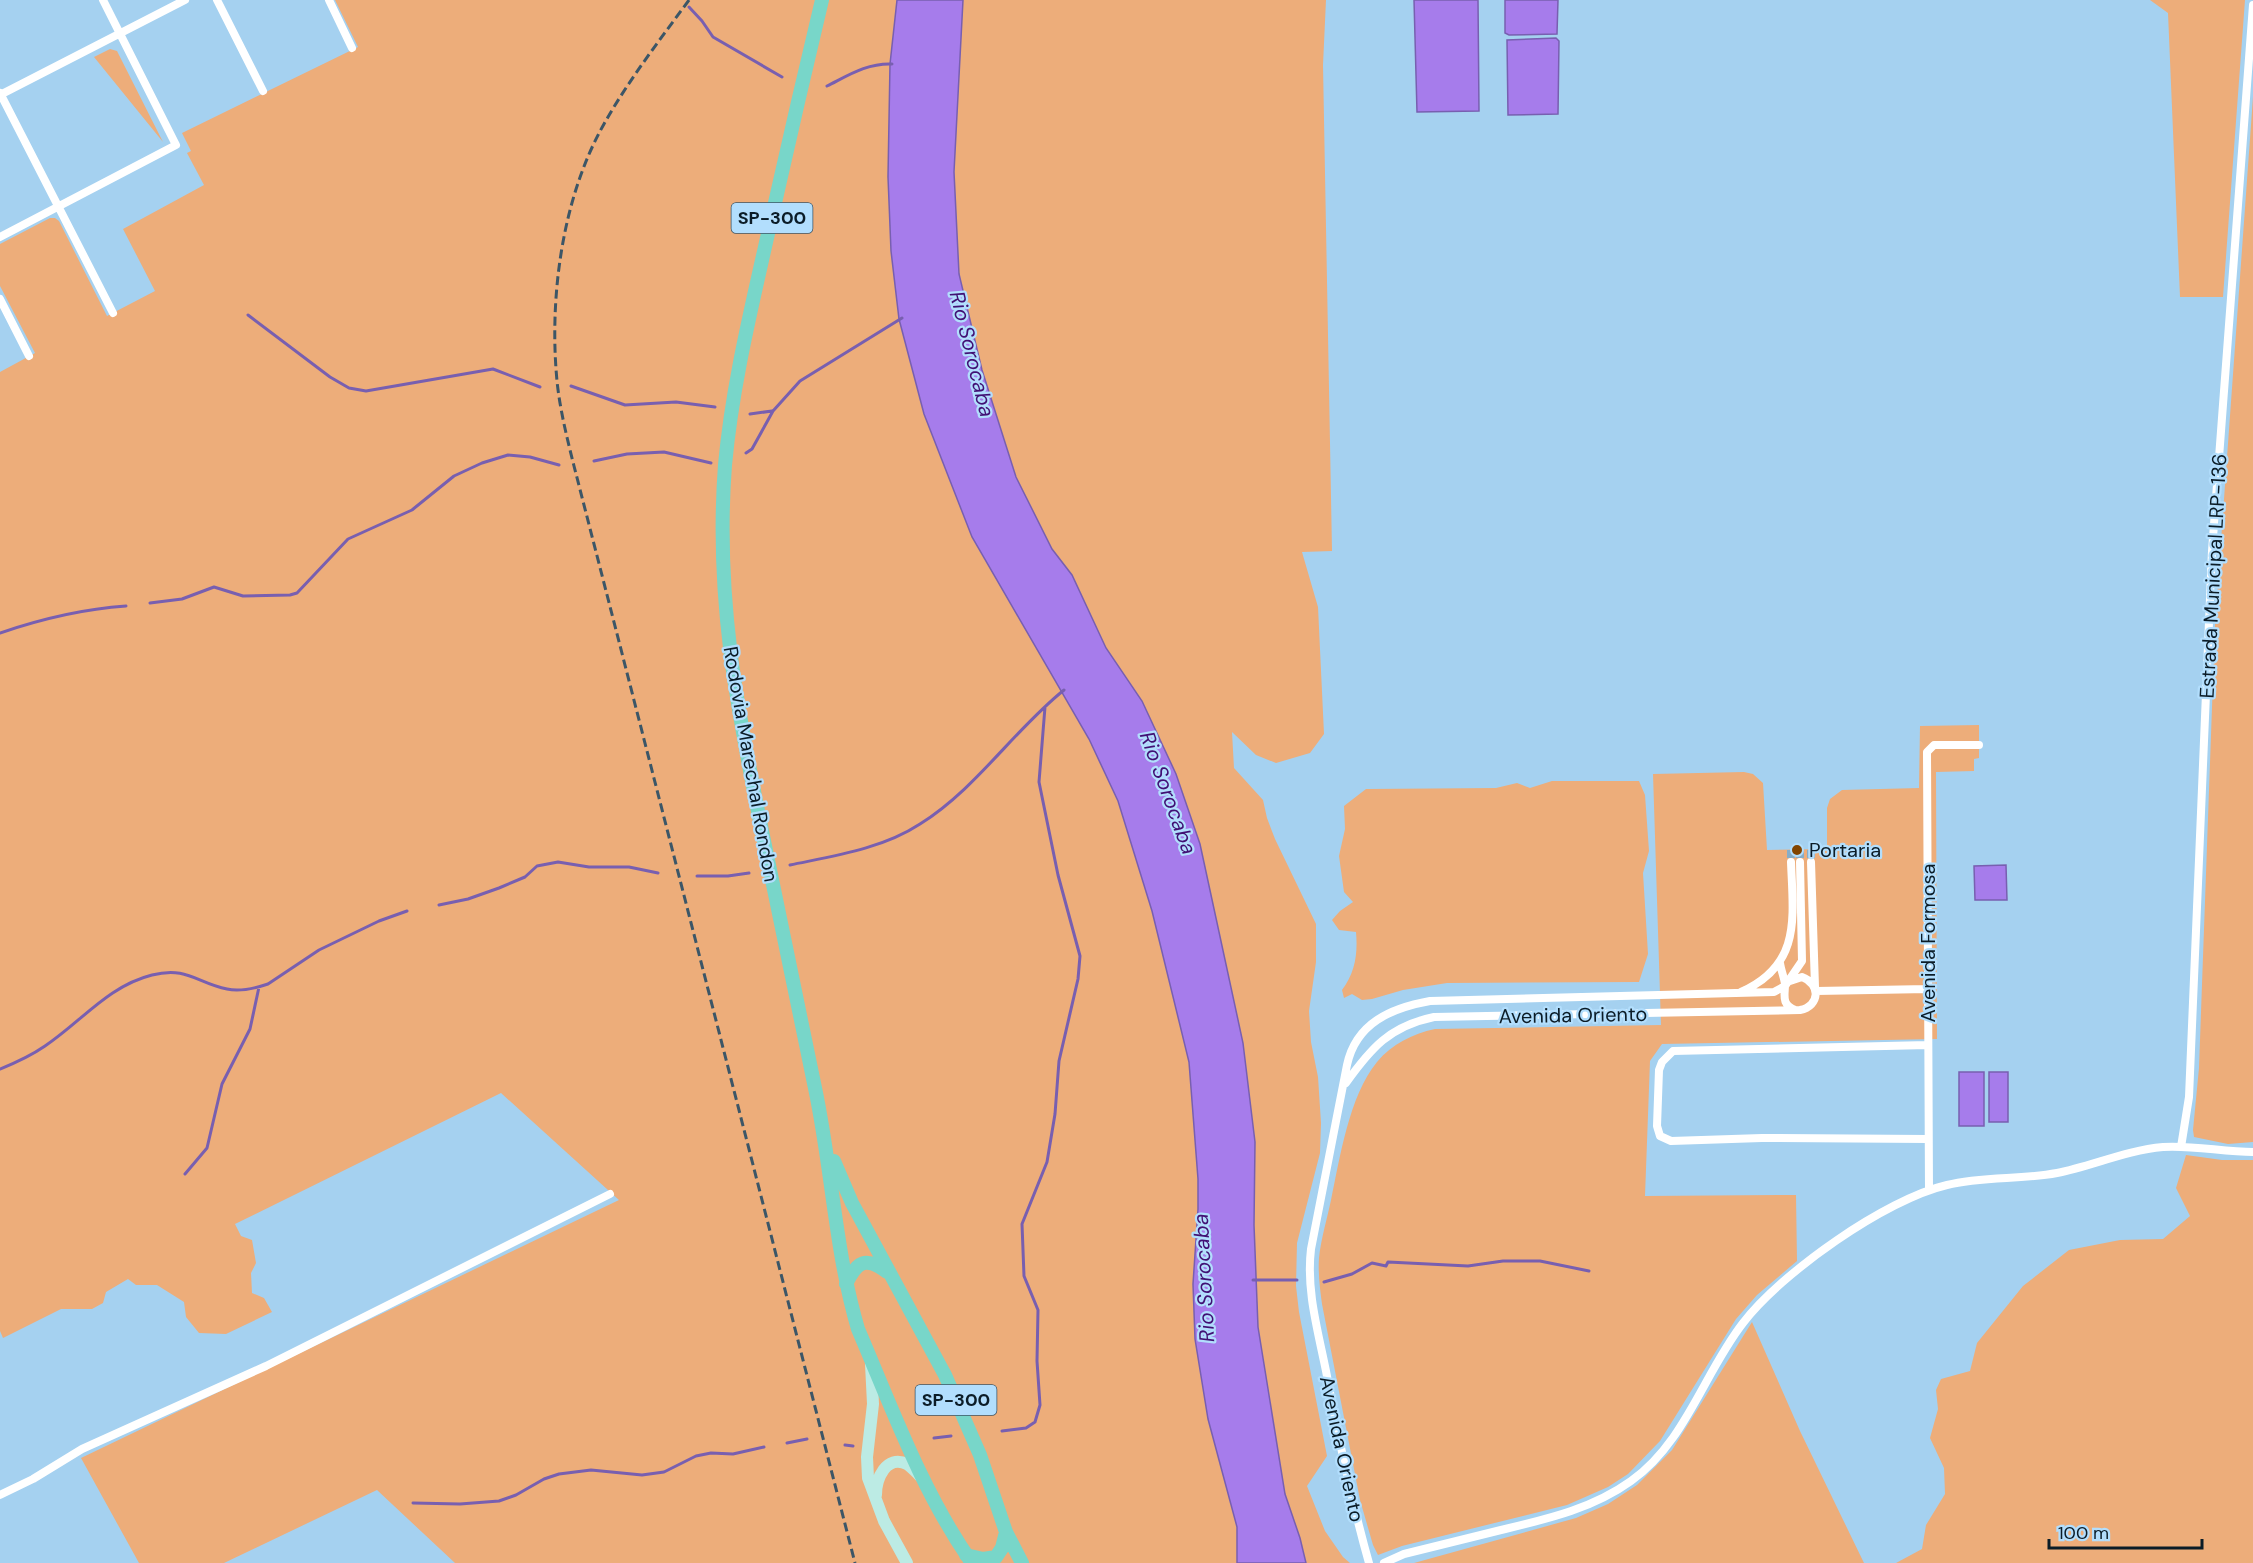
<svg xmlns="http://www.w3.org/2000/svg" width="2253" height="1563" font-family="'DM Sans',sans-serif">
<style>
.green{fill:#edad7a}
.water{fill:#a67ceb;stroke:#785fb0;stroke-width:1.5}
.lines{fill:none;stroke-linecap:round;stroke-linejoin:round}
.stream{stroke:#785fb0;stroke-width:3}
.street-tunnel{stroke:#86adc8;stroke-width:8;stroke-dasharray:8 4;stroke-linecap:butt}
.street{stroke:#fff;stroke-width:8}
.secondary{stroke:#bcebe4;stroke-width:12}
.primary{stroke:#78d6c9;stroke-width:14}
.rail{stroke:#3c5667;stroke-width:3;stroke-dasharray:9 4.5;stroke-linecap:butt}
.poi-dot{fill:#824500;stroke:#b2defd;stroke-width:2}
.labels{text-anchor:middle;stroke-width:4.5;stroke-linejoin:round;paint-order:stroke}
.shield{fill:#b2defd;stroke:#3d5667;stroke-width:1.5}
.shield-label{font-size:18px;font-weight:bold;fill:#0b1c27}
.street-label{font-size:20px;fill:#0b1c27;stroke:#b2defd}
.poi-label{font-size:20px;fill:#0b1c27;stroke:#b2defd;text-anchor:start}
.water-label{font-size:21px;font-style:italic;fill:#411074;stroke:#b2defd}
</style>
<rect width="100%" height="100%" fill="#a5d1f0"/>
<path class="green" d="M335,0H897L890,64L888,177L891,251L899,319L924,414L972,537L1089,739L1118,801L1152,911L1189,1062L1198,1179V1209L1193,1284L1195,1339L1208,1419L1237,1527V1563H455L377,1490L224,1563H139L81,1458L619,1200L501,1093L235,1224L241,1236L252,1240L256,1263L251,1273L252,1293L264,1298L272,1312L226,1334L199,1333L186,1317L184,1302L157,1285H136L128,1279L106,1292L103,1303L92,1309H61L3,1338L0,1331V372L35,353L0,286V244L50,218H55L59,221L107,316L155,291L123,229L204,185L187,153L191,151L182,133L358,47Z
M963,0H1326L1323,65L1332,551L1302,552L1318,607L1324,734L1310,753L1276,763L1256,755L1232,732L1234,768L1263,800L1267,818L1275,839L1316,924V962L1309,1011L1311,1042L1318,1077L1321,1123L1320,1153L1297,1243L1296,1286L1299,1312L1327,1456L1307,1486L1325,1531L1343,1557L1350,1563H1306L1300,1538L1285,1494L1258,1327L1254,1225L1255,1142L1243,1043L1200,844L1176,774L1142,701L1106,648L1072,575L1052,549L1016,477L982,370L959,274L954,172Z
M2150,0H2245L2223,297H2180L2168,13Z
M110,49L117,51L119,55L163,142L94,57Z
M2253,97V1142L2228,1144L2194,1137L2193,1130L2199,1068L2215,624Z
M1979,725V758L1974,759V771L1936,772L1937,1039L1662,1044L1650,1061L1645,1196L1796,1195L1797,1261L1757,1295L1736,1319L1660,1441L1628,1474L1608,1487L1567,1505L1402,1546L1378,1555L1373,1545L1360,1500L1322,1304C1320,1289 1318,1274 1319,1258C1321,1239 1327,1219 1331,1200C1340,1158 1349,1096 1377,1062C1392,1044 1412,1034 1435,1029L1661,1025L1653,774L1744,772L1753,774L1763,783L1767,850L1827,849V808L1830,799L1842,790L1919,788L1920,726Z
M1552,781H1639L1645,795L1649,851L1643,873L1648,954L1639,982L1447,983L1403,990L1372,999L1362,1000L1352,994L1344,998L1342,990C1355,973 1358,954 1356,932L1339,930L1332,920L1340,911L1353,902L1344,892L1339,856L1345,829L1344,806L1366,789L1496,788L1517,783L1530,788Z
M2186,1155L2222,1160H2253V1563H1896L1922,1549L1926,1525L1945,1494L1944,1468L1930,1438L1938,1409L1936,1390L1941,1379L1970,1371L1977,1343L2023,1286L2069,1250L2120,1240L2163,1239L2190,1216L2176,1188Z
M1752,1322L1800,1431L1864,1563H1414L1576,1518L1608,1504L1637,1485L1672,1450Z"/>
<path class="water" d="M897,0H963L954,172L959,274L982,370L1016,477L1052,549L1072,575L1106,648L1142,701L1176,774L1200,844L1243,1043L1255,1142L1254,1225L1258,1327L1285,1494L1300,1538L1306,1563H1237V1527L1208,1419L1195,1339L1193,1284L1198,1209V1179L1189,1062L1152,911L1118,801L1089,739L972,537L924,414L899,319L891,251L888,177L890,64Z
M1414,0H1478L1479,111L1417,112Z
M1505,0H1558L1557,34L1509,35L1505,33Z
M1556,38L1559,41L1558,114L1508,115L1507,40Z
M2006,865L2007,900H1975L1974,866Z
M1959,1072H1984V1126H1959Z
M1989,1072H2008V1122H1989Z"/>
<g class="lines">
<path class="stream" d="M689,7L702,21L713,37L782,77
M827,86C849,75 867,63 892,64
M248,315L330,377L349,388L366,391L493,369L540,387
M571,386L625,405L676,402L715,407
M750,414L772,411
M746,453L752,449L773,411L800,381L902,318
M594,461L627,454L664,452L711,463
M150,603L182,599L214,587L243,596L290,595L297,593L348,539L412,510L454,476L482,463L508,455L530,457L559,465
M0,633C41,619 82,609 126,606
M790,865C833,856 882,849 920,824C976,789 1013,731 1064,690
M697,876H728L749,873
M439,905L468,899L499,888L525,877L537,866L558,862L589,867H629L658,873
M0,1069C15,1063 32,1055 45,1046C81,1022 108,986 152,975C187,966 197,983 227,989C239,992 256,988 268,984L319,950L379,921L407,911
M185,1174L207,1148L222,1084L250,1029L259,987
M1253,1280H1297
M1324,1282L1352,1274L1372,1263L1386,1266L1388,1262L1468,1266L1503,1261H1540L1589,1271
M1002,1431L1026,1428L1035,1422L1040,1405L1037,1361L1038,1310L1024,1276L1022,1224L1047,1162L1055,1114L1059,1061L1078,979L1080,956L1058,875L1039,782L1045,707
M934,1438L951,1436
M787,1443L807,1439
M845,1445L853,1446
M413,1503L460,1504L499,1501L516,1495L544,1479L559,1474L591,1470L642,1475L664,1472L696,1456L711,1453L733,1454L764,1447"/>
<path class="street-tunnel" d="M1791,850V862
M1800,850V862
M1811,850V862"/>
<path class="street" d="M217,0L263,91
M329,0L352,48
M0,93L113,313
M0,95L185,0
M0,237L176,145L103,0
M0,299L29,356
M1811,862L1815,987
M1780,963C1781,970 1784,977 1785,984C1785,996 1781,1004 1795,1010
M1816,991L1928,989
M1741,992C1802,965 1793,917 1791,862
M1928,1045L1673,1051L1662,1062L1659,1070L1657,1126L1660,1136L1671,1141L1762,1138L1928,1139
M1346,1083C1371,1048 1390,1026 1434,1017L1800,1010C1820,1006 1821,984 1802,977L1790,981
M2181,1147L2189,1097L2212,551L2253,5
M1929,1189L1927,752L1934,745H1979
M0,1495L33,1479L82,1449L266,1366L610,1194
M1369,1563C1351,1500 1338,1436 1326,1371C1318,1331 1306,1290 1311,1249L1347,1065C1356,1023 1391,1008 1430,1001L1774,992L1785,986L1802,961L1800,862
M1384,1563L1404,1554C1436,1546 1469,1538 1501,1530C1547,1519 1592,1509 1631,1481C1685,1443 1704,1373 1743,1323C1781,1273 1886,1199 1947,1185C1983,1176 2021,1180 2057,1173C2092,1166 2127,1150 2163,1147C2193,1145 2223,1152 2253,1152"/>
<path class="secondary" d="M871,1364L873,1404L867,1457L868,1478L884,1521L907,1563
M876,1495C876,1479 886,1454 907,1464C912,1467 917,1473 921,1477"/>
<path class="primary" d="M822,0C803,79 785,159 767,238C750,314 732,388 725,465C715,596 737,709 763,836C780,920 798,1004 815,1088C832,1168 835,1251 858,1329C892,1408 922,1492 972,1563
M834,1161L852,1203L945,1375L980,1455L1006,1532L1022,1563
M846,1284C857,1261 866,1256 887,1272
M966,1555L983,1559L996,1557L1002,1548L1006,1532"/>
<path class="rail" d="M689,0C659,41 628,81 604,124C562,198 549,298 557,381C560,410 567,438 574,466L855,1563"/>
</g>
<circle class="poi-dot" cx="1797" cy="850" r="6"/>
<g class="labels">
<g class="shield">
<rect x="731.5" y="203" width="81" height="30" rx="4.5"/>
<rect x="915.5" y="1385" width="81" height="30" rx="4.5"/>
</g>
<g class="shield-label">
<text x="772" y="224">SP-300</text>
<text x="956" y="1406">SP-300</text>
</g>
<g class="street-label">
<text transform="translate(2213 576) rotate(-87)" y="7">Estrada Municipal LRP-136</text>
<text transform="translate(751 764) rotate(80)" y="7">Rodovia Marechal Rondon</text>
<text transform="translate(1928 943) rotate(-90)" y="7">Avenida Formosa</text>
<text transform="translate(1573 1015) rotate(-1)" y="7">Avenida Oriento</text>
<text transform="translate(1342 1449) rotate(78)" y="7">Avenida Oriento</text>
</g>
<g class="poi-label">
<text x="1809" y="857">Portaria</text>
</g>
<g class="water-label">
<text transform="translate(972 354) rotate(76)" y="7">Rio Sorocaba</text>
<text transform="translate(1168 793) rotate(70)" y="7">Rio Sorocaba</text>
<text transform="translate(1204 1278) rotate(-93)" y="7">Rio Sorocaba</text>
</g>
</g>
<path d="M2049 1539v9h153v-9" fill="none" stroke="#0b1c27" stroke-width="3"/>
<text x="2058" y="1539" font-size="18" fill="#0b1c27" stroke="#b2defd" stroke-width="4.5" paint-order="stroke">100 m</text>
</svg>
